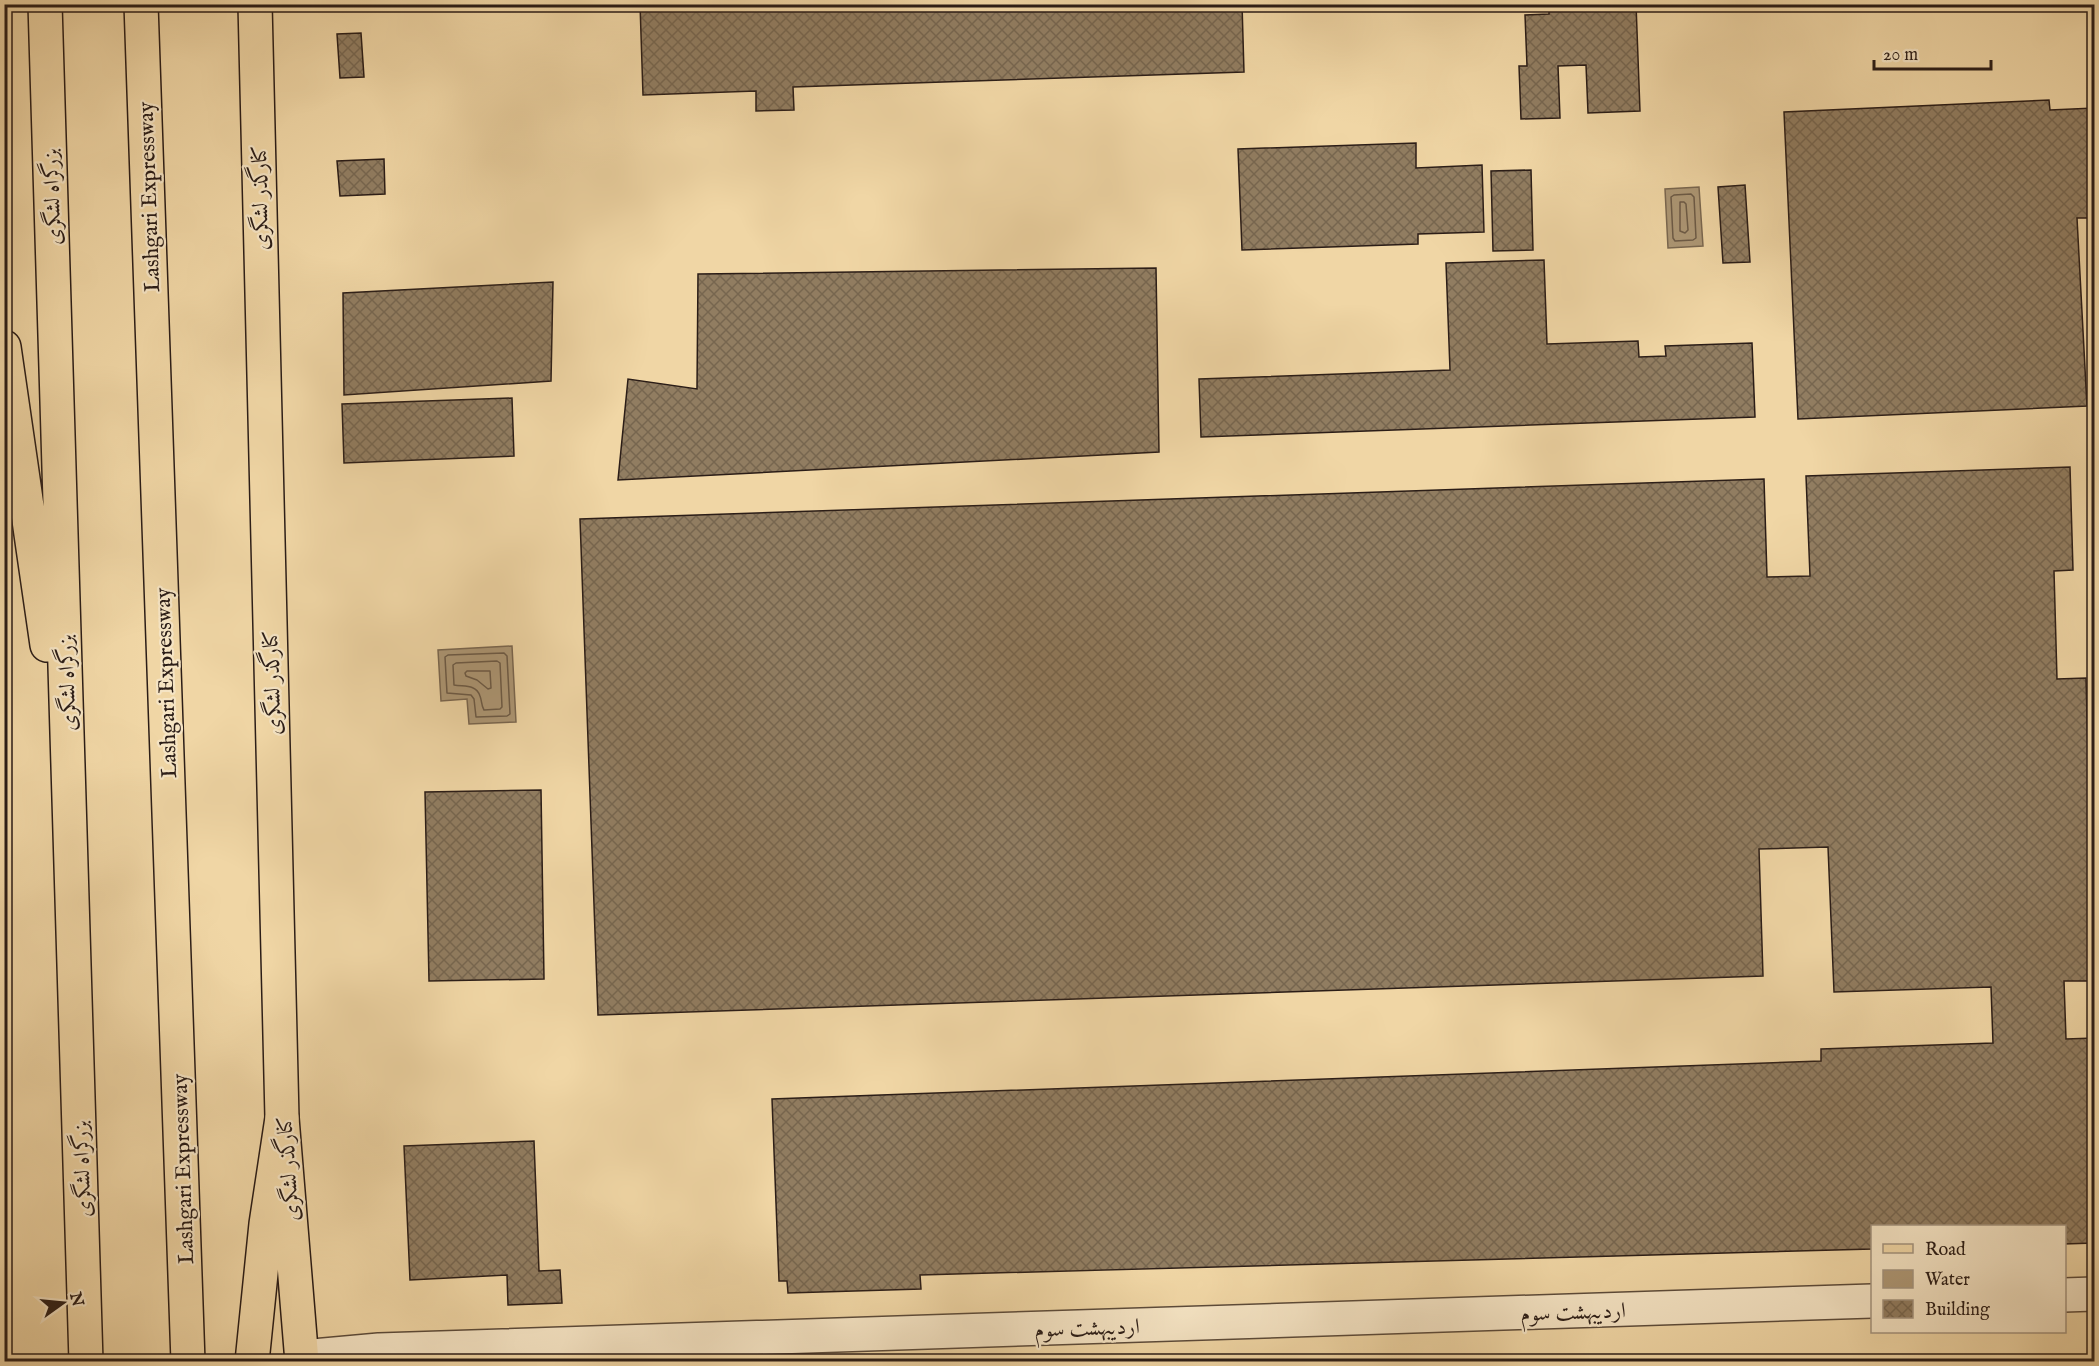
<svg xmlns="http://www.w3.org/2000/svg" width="2099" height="1366" font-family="'IM FELL English',Amiri,serif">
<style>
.water{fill:#ad9775;stroke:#79664f;stroke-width:1.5}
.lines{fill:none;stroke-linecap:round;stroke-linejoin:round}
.shore{stroke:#6c5a46;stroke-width:1.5}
.building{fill:url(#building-cross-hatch);stroke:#2b1d17;stroke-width:1.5}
.tertiary-casing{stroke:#5c4b3a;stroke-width:36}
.primary-casing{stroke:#2b1d17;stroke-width:36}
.trunk-casing{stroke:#2b1d17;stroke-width:36}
.tertiary{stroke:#f5e4c4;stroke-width:33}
.primary{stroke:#f0d6a5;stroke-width:33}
.trunk{stroke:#f0d6a5;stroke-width:33}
.labels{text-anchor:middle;stroke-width:4.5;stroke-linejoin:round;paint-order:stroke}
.street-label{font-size:22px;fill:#2b1d17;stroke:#f5e4c4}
</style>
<defs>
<pattern id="building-cross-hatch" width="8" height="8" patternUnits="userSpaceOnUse" patternTransform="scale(1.5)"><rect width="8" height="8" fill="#917d61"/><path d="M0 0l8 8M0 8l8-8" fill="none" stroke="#77664f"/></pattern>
</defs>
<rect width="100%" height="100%" fill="#f0d6a5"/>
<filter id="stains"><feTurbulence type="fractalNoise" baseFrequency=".00333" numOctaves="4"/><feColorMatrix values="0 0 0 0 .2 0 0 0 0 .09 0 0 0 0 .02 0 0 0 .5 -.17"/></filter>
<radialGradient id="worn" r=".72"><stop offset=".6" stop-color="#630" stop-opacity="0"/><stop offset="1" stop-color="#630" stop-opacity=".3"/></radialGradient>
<path class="water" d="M1699,187L1703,246L1668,248L1665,189Z
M512,646L516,722L469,724L467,699L441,701L438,650Z"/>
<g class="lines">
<path class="shore" d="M1691,194L1694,197L1696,238L1693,240L1675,241L1673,238L1671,197L1674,195Z
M1680,202H1684L1686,204L1688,230L1685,233L1680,231Z
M504,653L507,656L510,714L507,716L476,717L474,699L471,695L447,693L445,657L448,655Z
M497,661L500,663L502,707L500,709L484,710C481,705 482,701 480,696C476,684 464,687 454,685L453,665L456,663Z
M467,671H490L491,688L488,689L477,680L466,676L465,673Z"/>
</g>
<path class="building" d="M640,4H1242L1244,72L793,87L794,110L756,111V91L643,95Z
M1549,4H1636L1640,111L1588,113L1586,65L1558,66L1560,118L1521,119L1519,66H1527L1525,15L1549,14Z
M361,33L364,77L340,78L337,34Z
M2049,100L2050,110L2094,108V218H2077L2087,406L1798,419L1784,112Z
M1416,143V168L1482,165L1484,232L1418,234V244L1242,250L1238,149Z
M384,159L385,194L340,196L337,161Z
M1531,170L1533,250L1493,251L1491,171Z
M1745,185L1750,262L1723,263L1718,187Z
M1544,260L1547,344L1638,341L1639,357L1666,356L1665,346L1752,343L1755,417L1201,437L1199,379L1450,370L1446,263Z
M1156,268L1159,452L618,480L628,379L697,389L698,274Z
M553,282L551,381L344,395L343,293Z
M512,398L514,456L344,463L342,404Z
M2070,467L2073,570L2054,571L2057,679L2086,678L2094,981H2064L2066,1039L2094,1038V1243L2064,1244V1226H1872V1249L920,1275L921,1289L788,1293L787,1281H779L772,1099L1821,1061V1049L1993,1043L1991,987L1834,992L1828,847L1759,849L1763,976L598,1015L580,519L1764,479L1767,577L1810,576L1806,476Z
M541,790L544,979L429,981L425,792Z
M534,1141L539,1271L560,1270L562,1303L508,1305L507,1275L410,1280L404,1146Z"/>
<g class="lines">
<g class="tertiary-casing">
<path id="tertiary" d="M2064,1295L2094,1294
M302,1357L379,1350L1872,1301"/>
</g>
<g class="primary-casing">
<path id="primary" d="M255,4L282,1118L302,1362"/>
</g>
<g class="trunk-casing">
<path id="trunk" d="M45,4L86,1362
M141,4L188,1362
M4,347L47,645
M252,1362L266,1224L282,1118"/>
</g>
<use href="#tertiary" class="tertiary"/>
<use href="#primary" class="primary"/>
<use href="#trunk" class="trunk"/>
</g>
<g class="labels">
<g class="street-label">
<text transform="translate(51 197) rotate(-92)" y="8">بزرگراه لشگری</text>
<text transform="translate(148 197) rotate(-92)" y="8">Lashgari Expressway</text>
<text transform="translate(259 198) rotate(-91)" y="8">کنارگذر لشگری</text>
<text transform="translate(66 683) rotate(-92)" y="8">بزرگراه لشگری</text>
<text transform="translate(165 683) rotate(-92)" y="8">Lashgari Expressway</text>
<text transform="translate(271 683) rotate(-92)" y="8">کنارگذر لشگری</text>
<text transform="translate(81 1169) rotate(-92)" y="8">بزرگراه لشگری</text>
<text transform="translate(182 1169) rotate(-92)" y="8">Lashgari Expressway</text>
<text transform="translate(287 1169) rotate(-94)" y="8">کنارگذر لشگری</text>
<text transform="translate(1573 1311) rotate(-2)" y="8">اردیبهشت سوم</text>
<text transform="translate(1087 1327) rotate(-2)" y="8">اردیبهشت سوم</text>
</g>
</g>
<rect width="2099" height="1366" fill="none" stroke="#f0d6a5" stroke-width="24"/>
<rect x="6" y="6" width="2087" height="1354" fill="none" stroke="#2b1d17" stroke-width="3"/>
<rect x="12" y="12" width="2075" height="1342" fill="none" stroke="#2b1d17" stroke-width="1.5"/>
<rect x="1871" y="1225" width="195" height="108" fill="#f5e4c4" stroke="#a4947f" stroke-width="1.5"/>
<rect x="1883" y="1244" width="30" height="9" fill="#f0d6a5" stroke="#a4947f" stroke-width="1.5"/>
<text x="1925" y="1255" font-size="18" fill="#2b1d17">Road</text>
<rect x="1883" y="1270" width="30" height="18" fill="#ad9775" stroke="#a4947f" stroke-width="1.5"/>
<text x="1925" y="1285" font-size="18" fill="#2b1d17">Water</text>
<rect x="1883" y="1300" width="30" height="18" fill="url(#building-cross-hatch)" stroke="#a4947f" stroke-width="1.5"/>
<text x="1925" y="1315" font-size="18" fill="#2b1d17">Building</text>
<g transform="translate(63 1303) rotate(75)" stroke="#f5e4c4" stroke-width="4.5" paint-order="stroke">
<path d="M0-4.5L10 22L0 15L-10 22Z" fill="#2b1d17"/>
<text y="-9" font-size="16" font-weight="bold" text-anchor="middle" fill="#2b1d17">N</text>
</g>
<path d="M1874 60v9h117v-9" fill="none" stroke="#2b1d17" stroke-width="3"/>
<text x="1883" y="60" font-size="18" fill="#2b1d17" stroke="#f5e4c4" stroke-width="4.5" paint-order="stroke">20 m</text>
<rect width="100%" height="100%" filter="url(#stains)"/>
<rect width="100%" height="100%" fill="url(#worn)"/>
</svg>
